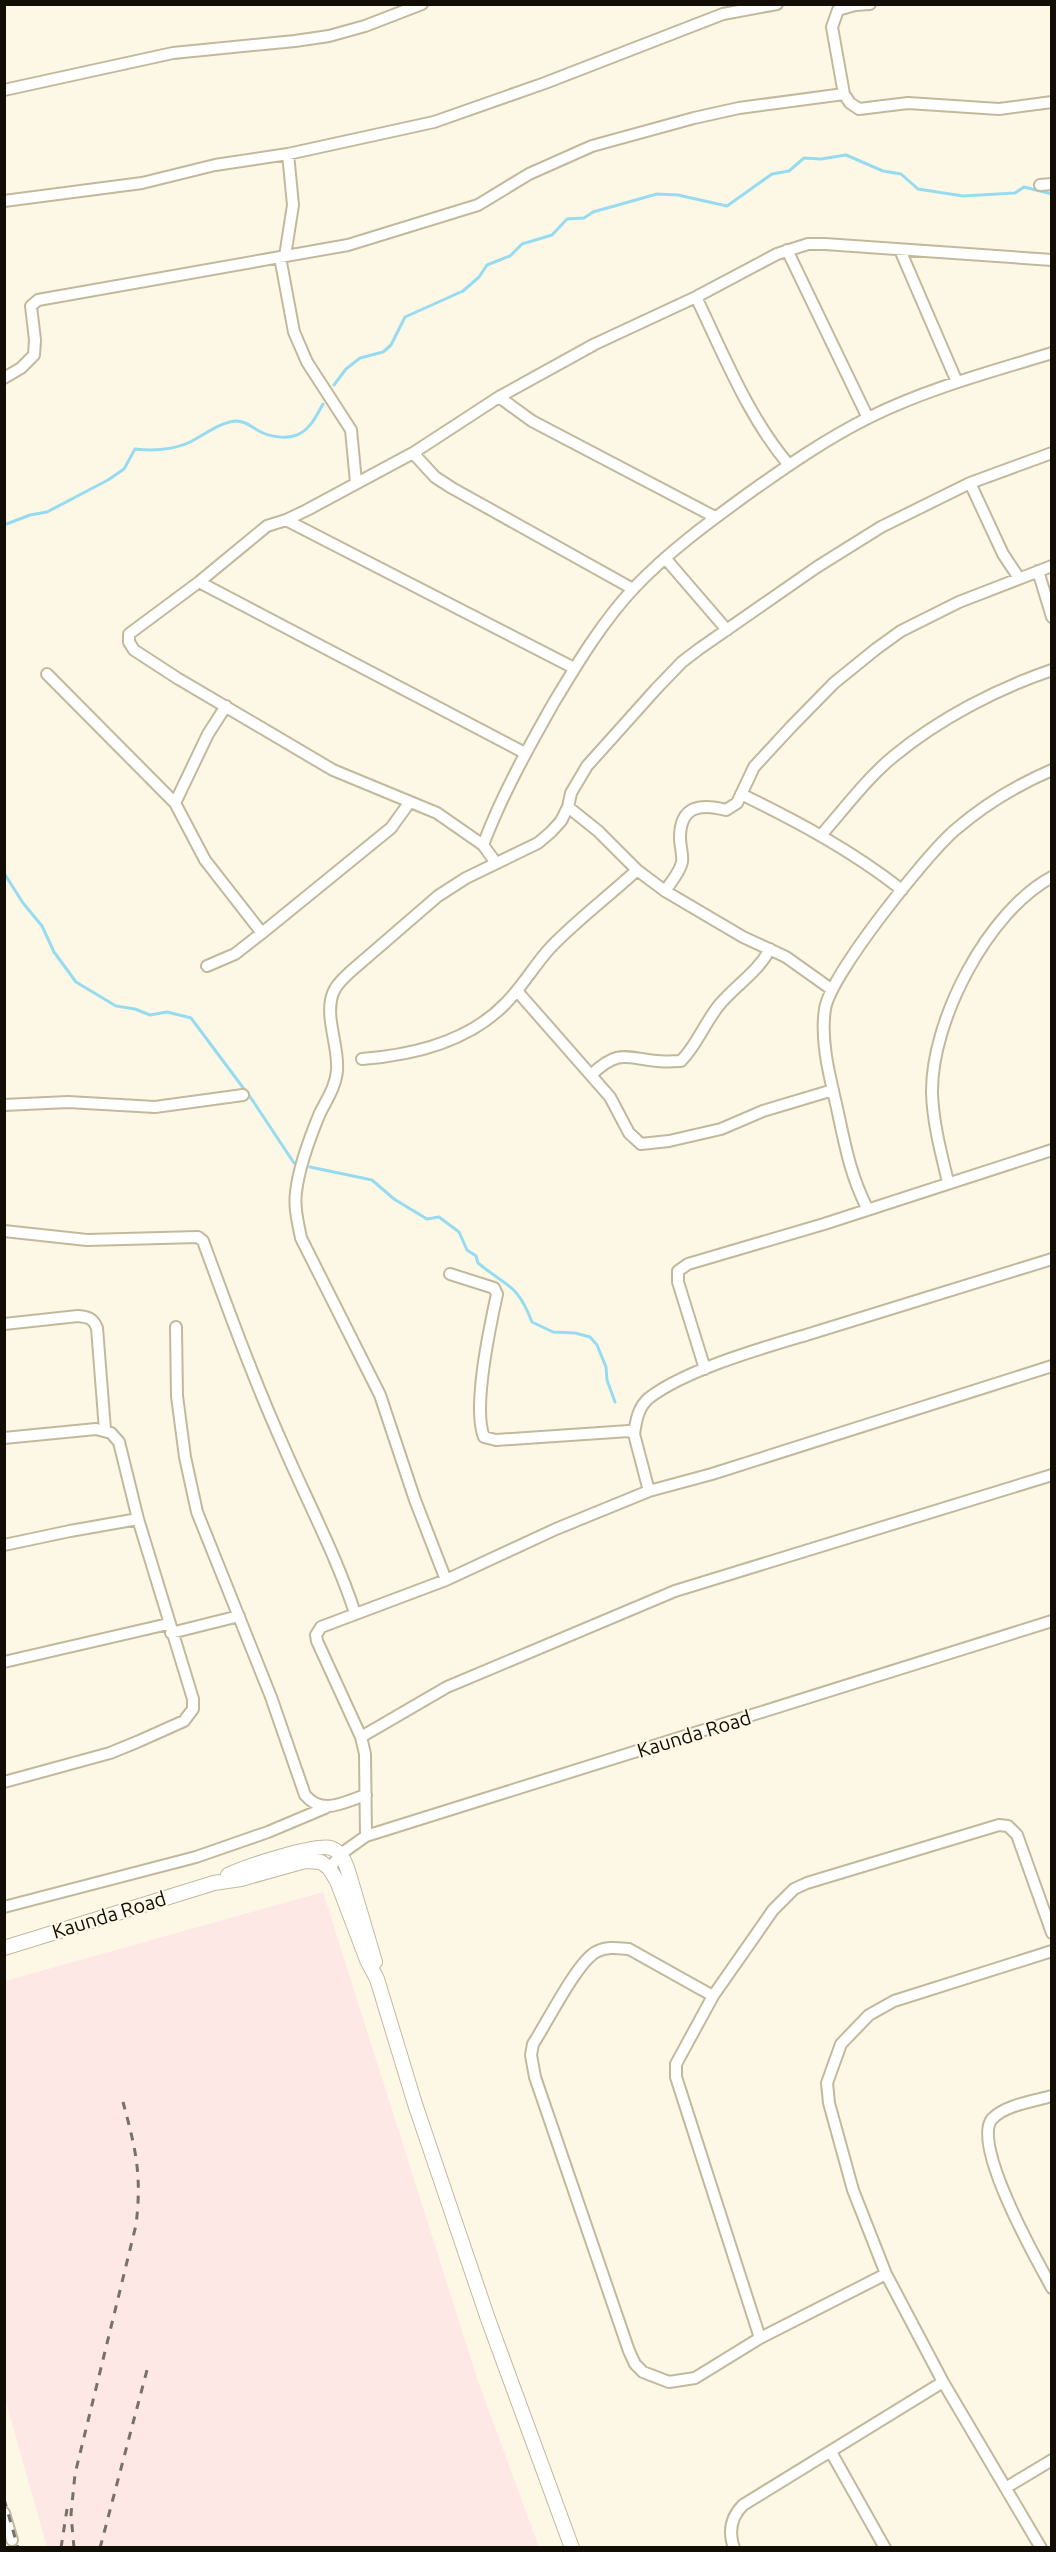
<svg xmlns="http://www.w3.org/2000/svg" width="1056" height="2552" font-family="Ubuntu,sans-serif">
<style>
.industrial{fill:#fee8e5}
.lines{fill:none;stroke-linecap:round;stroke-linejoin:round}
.stream{stroke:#97dbf1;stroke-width:3}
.minor-casing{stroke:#c2b99c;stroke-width:14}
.major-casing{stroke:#c2b99c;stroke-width:16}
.minor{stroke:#fff;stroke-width:10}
.major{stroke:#fff;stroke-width:14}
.rail{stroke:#767265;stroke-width:3;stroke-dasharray:8 8;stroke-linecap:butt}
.labels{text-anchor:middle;stroke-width:4.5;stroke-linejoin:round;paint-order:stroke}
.street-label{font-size:20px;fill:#120e05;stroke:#fdf8e6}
</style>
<rect width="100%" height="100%" fill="#fdf8e6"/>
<path class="industrial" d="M323,1892L478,2381L539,2547H47L5,2399V1981Z"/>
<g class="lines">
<path class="stream" d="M334,385L346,369L360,358L383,352L391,345L405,317L463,291L479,277L487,265L510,256L522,244L552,235L567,219L584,218L593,212L657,194L678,195L727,206L772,174L789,171L804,158L821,159L846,155L883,171L901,174L918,189L963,196L1015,193L1024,187L1052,194
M4,525L30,515L47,512L108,480L124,469L135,449C152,451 174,450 190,442C204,435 220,422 236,421C247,421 252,428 261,432C270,437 287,439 297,435C311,429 316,416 323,404
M4,873L23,903L42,926L54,952L76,982L116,1006L135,1009L150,1015L167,1012L191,1018L253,1101L294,1163
M310,1167L372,1180L394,1199L427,1219L439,1217L459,1232L467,1250L476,1256L478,1263C507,1287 517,1283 532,1322L553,1332L575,1333L590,1337L597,1345L606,1367L607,1380L615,1402"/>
<g class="minor-casing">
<path id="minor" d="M870,4L855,5L838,10L832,27L844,94L850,103L859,109L908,103L999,109L1052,102
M4,90L173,53L295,41L329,36L365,26L422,4
M1040,185L1052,184
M4,201L142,183L215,165L288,154L434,122L545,83L723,14L777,4
M787,250L868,418
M900,250L957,382
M285,256L293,205L288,154
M280,257L294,332L307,362L351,430L356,482
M696,297C723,353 748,417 789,465
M4,378L21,368L34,355L35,340L31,306L38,300L348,245L478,205L529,174L592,146L694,118L739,108L844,94
M499,397L532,421L715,517
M413,453L435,477L452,488L633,589
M970,483L1003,554L1019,578
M286,520L574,668
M665,558L727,630
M1038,571L1052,617
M199,582L525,753
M47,674L175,803L205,860L262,933L391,828L409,803
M741,794C798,822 851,850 902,890
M175,803L208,734L226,706
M568,807L598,831L637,870L665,891L743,937L786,957L831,989
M822,834C845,808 867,778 894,756C939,719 996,689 1052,670
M483,845C502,795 527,750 553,704C577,664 602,622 634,588C668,552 709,522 749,493C787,466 826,439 868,418C926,389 990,372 1052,353
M496,863L483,845L437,813L333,770L177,678L134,650L129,642V634L199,582L267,526L286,520L307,510L413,453L499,397L595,344L696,297L777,254L808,244H825L1052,260
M665,891C671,882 680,872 682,862C683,854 680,846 680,838C680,806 700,803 726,810L737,803L754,767L790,728L834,683L876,649L901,631L959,602L1052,566
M207,966L235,954L262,933
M517,991L610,1097L629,1133L641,1144L669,1141L721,1129L763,1111L833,1090
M362,1059C414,1055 468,1042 505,1004C523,986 535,964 551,947C578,919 609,896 637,870
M592,1074C619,1049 625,1058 657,1061C665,1062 673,1061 681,1061C697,1045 705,1022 720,1004C736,985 758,972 770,949
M4,1105L68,1102L155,1107L243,1095
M948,1182C941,1153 933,1123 932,1093C931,1021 988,911 1052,877
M867,1208C850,1174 845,1145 837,1108C830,1077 820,1042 825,1009C830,975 926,855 955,830C984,805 1017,785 1052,770
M4,1231L87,1240L198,1237L203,1241C228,1309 253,1378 283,1445C307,1501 336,1555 355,1613
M450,1274L494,1288L497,1294C490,1326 472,1408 484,1437L496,1440L629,1431L634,1434L649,1491
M4,1324L78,1316C88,1317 93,1318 97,1328L105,1430
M176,1327L177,1396L185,1457L197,1512L271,1697L305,1795C323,1816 343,1802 366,1795
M705,1369L678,1282V1271L688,1264L824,1224L1052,1150
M634,1434C636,1421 638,1407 649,1398C685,1370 762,1348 806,1335C888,1309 970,1285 1052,1259
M4,1438L96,1429L111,1433L119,1442L138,1519L193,1699V1709L184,1721L137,1742L110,1753L4,1782
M4,1545L70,1531L138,1519
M446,1580L415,1500L380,1395L301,1238C298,1223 294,1208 296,1192C299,1166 310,1137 320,1113C327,1099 336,1086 337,1070C339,1046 324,1016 333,993C336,984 344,978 350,972L438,896L466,878L538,843L551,832L561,821L568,807L571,793L587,766L656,689L682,662L699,649L817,567L881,527L970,483L1052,453
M171,1633L239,1616
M4,1662L168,1624
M361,1737L447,1687L675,1591L1052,1475
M366,1836L365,1754L361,1737L317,1641L316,1635L321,1627L446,1580L556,1529L649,1491L712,1474L1052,1366
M329,1868L345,1851L366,1836L1052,1621
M4,1907L196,1857L268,1832L325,1808
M713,1996L629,1949C618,1948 606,1946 596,1952C577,1962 547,2023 533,2044L531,2055L535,2077L629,2351L635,2364L643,2372L669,2382L695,2378L760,2338L886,2274
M1052,2096C1034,2101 1005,2105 992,2119C971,2144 1037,2261 1052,2288
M760,2338L676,2077V2064L713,1996L773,1910L794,1889L807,1883L999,1825L1008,1826L1017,1835L1052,1933
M831,2452L885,2548
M1007,2487L1052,2460
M4,2513L12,2540
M734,2548C728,2531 731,2517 743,2505L943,2382
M1041,2548L943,2382L886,2274L853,2190L829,2103L827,2083L841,2044L869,2015L894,2001L1052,1951"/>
</g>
<g class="major-casing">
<path id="major" d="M228,1875C244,1867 317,1843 331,1848C342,1852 346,1864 349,1874L375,1962
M4,1948L214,1883L241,1879L305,1861L321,1862L329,1868L337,1881L367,1960L377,1979L415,2104L488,2319L572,2548"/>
</g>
<use href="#minor" class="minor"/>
<use href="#major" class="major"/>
<path class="rail" d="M4,2499L18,2548
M61,2548L67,2509
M74,2548L71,2514L75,2474L136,2225C142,2175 136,2150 123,2102
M100,2548L147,2370"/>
</g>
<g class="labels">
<g class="street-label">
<text transform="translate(694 1734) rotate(-17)" y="7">Kaunda Road</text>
<text transform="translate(109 1915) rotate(-17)" y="7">Kaunda Road</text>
</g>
</g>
<rect width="1056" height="2552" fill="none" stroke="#120e05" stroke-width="12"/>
</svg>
